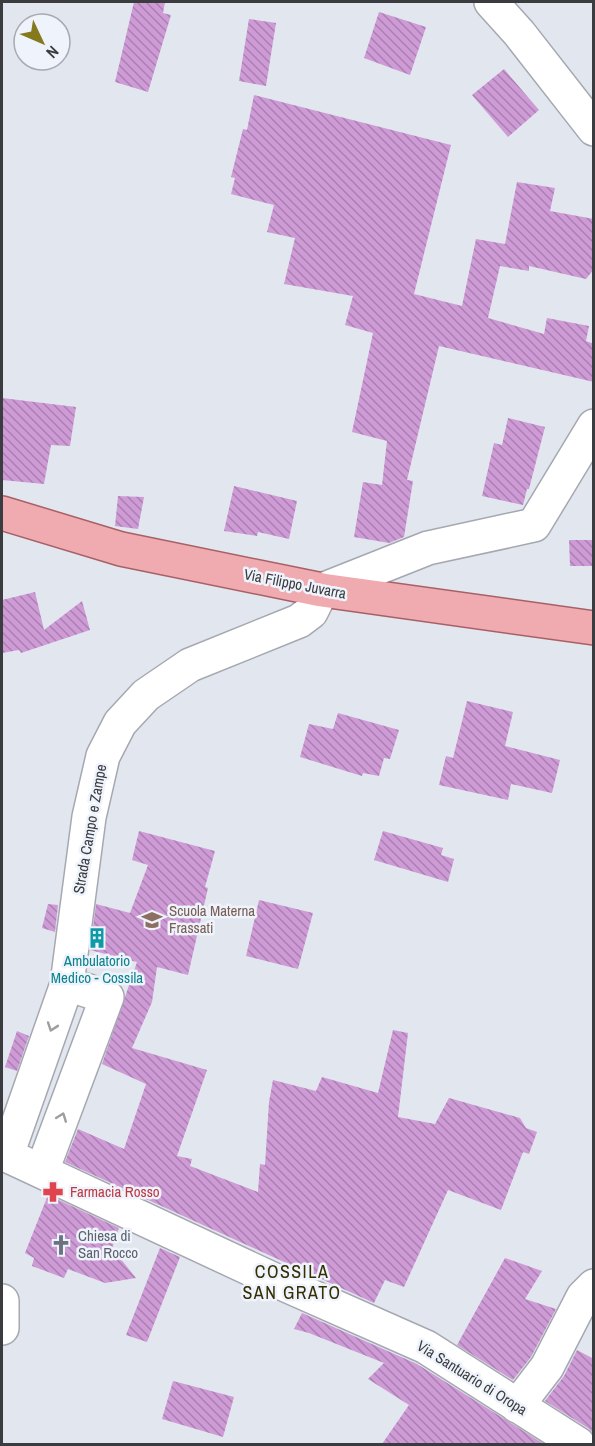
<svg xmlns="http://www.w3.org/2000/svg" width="595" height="1446" font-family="'Archivo Narrow',sans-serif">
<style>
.building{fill:url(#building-back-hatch)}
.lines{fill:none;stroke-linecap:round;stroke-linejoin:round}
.minor-casing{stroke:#a5a8b0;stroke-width:36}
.major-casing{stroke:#a86067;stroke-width:36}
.minor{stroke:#fff;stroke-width:33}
.major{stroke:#efabb0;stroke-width:33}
.oneway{stroke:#9c9e9f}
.labels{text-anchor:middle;stroke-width:5;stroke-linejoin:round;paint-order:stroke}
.street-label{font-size:15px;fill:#3a3c3f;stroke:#eff3fb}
.education-label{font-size:15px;fill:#785e54;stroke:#eff3fb;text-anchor:start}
.culture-label{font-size:15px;fill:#0d838f;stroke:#eff3fb}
.health-label{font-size:15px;fill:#be3a42;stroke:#eff3fb;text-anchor:start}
.worship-label{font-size:15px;fill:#5b616d;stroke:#eff3fb;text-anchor:start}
.quarter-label{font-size:18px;letter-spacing:1.5px;fill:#342e03;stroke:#eff3fb}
</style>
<defs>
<pattern id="building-back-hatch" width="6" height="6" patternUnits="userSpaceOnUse" patternTransform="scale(1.5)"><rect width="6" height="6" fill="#cf9bd7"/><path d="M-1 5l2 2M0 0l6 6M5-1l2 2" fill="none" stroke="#a980b0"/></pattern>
</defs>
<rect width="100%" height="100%" fill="#e2e6ee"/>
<path class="building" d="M134,2H165L163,13L171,15L148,92L115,82Z
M379,12L426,27L410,75L364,58Z
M249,19L276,23L266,86L239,81Z
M504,69L539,110L508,137L472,95Z
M254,95L451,145L414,294L462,306L476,239L505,244L517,182L555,188L550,211L594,219V269L586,279L529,266V271L500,266L488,318L544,334L547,318L589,326L586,341L594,344V382L439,346L407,480L413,481L404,537L389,543L354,537L363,482L382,485L387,441L352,432L373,333L345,325L353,296L284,284L295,238L267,232L274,205L231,194L235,178L231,177L243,129L247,130Z
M2,398L76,407L70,446L51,445L44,484L2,480Z
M508,418L545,427L529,489H527L523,505L482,496L494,443L502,445Z
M234,486L297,501L289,539L258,532L257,536L224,531Z
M118,496L144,497L138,529L115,526Z
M569,540H594V566H570Z
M35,592L44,630L82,601L90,630L21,653L19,650L2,653V600Z
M467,701L513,712L505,746L560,760L552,793L511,784L508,800L439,785L446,756L453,758Z
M338,713L399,730L390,759L384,758L379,776L363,773L362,776L300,757L309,724L333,729Z
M139,831L215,851L205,887L208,888L188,975L157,967L152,1002L132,1048L207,1070L177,1156L192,1159L190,1166L258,1192L260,1164L265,1165L269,1102L273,1080L316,1091L322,1077L378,1093L393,1030L408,1033L398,1117L435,1124L449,1098L520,1118L526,1128L537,1132L529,1154L523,1152L501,1210L448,1190L404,1287L385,1280L374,1303L65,1162L78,1129L124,1149L146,1084L102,1064L137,962L90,950L96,904L130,913L148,865L132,860Z
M383,831L443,848L441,855L454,859L448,882L374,860Z
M259,900L313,913L298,969L246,956Z
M48,904L58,905L55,932L42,928Z
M17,1031L29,1036L17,1071L5,1067Z
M48,1195L119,1228L112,1248L136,1278L105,1283L68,1269L64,1278L32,1266L34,1258L25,1253Z
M160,1248L180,1257L147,1342L126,1335Z
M505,1258L542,1271L525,1299L556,1309L531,1357L513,1380L457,1345Z
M302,1313L417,1364L544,1444H382L409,1405L368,1379L384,1363L309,1333L294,1329Z
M577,1350L594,1359V1434L588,1428L545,1401L564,1376Z
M173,1381L234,1397L223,1437L162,1419Z"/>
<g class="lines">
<g class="minor-casing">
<path id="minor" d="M491,2L519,33L594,129
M67,984L89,817L103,756L120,723L146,695L190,665L299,621L311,612L322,590L428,548L534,525L594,426
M2,1153L270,1278L426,1347L578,1444
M7,1155L67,984L107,997L42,1171
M2,1301V1328
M517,1406L547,1367L583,1297L594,1286"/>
</g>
<g class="major-casing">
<path id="major" d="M2,513L121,549L322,590L594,628"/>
</g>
<use href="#minor" class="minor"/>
<use href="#major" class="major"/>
</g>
<defs><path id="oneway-chevron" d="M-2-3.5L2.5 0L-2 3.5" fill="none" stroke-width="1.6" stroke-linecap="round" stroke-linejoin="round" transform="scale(1.5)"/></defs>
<g class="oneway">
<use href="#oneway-chevron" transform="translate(52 1027) rotate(109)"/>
<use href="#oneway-chevron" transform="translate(62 1117) rotate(-69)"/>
</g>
<defs>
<g id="school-bare" transform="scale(1.62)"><path d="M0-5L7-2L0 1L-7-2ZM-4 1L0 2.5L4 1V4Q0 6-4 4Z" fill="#8d6e63" stroke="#eff3fb" stroke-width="2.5" paint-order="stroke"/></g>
<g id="building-bare" transform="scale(1.62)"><path d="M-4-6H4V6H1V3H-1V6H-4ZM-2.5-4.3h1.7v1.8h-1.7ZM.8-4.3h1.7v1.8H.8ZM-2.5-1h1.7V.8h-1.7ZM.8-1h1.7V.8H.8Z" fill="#0f9aa8" stroke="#eff3fb" stroke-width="2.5" paint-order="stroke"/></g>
<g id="pharmacy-bare" transform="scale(1.62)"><path d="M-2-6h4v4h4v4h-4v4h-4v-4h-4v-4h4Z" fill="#e0444e" stroke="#eff3fb" stroke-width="2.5" paint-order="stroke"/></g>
<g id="church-bare" transform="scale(1.62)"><path d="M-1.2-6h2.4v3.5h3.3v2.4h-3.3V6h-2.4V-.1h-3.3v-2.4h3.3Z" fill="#6b7280" stroke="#eff3fb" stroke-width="2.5" paint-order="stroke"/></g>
</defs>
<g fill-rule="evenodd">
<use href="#school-bare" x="152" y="920"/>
<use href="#building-bare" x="97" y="938"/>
<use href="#pharmacy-bare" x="53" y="1192"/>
<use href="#church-bare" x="61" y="1245"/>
</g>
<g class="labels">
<g class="street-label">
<text transform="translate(295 584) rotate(11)" y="5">Via Filippo Juvarra</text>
<text transform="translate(90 829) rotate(-80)" y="5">Strada Campo e Zampe</text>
<text transform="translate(472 1378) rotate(32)" y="5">Via Santuario di Oropa</text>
</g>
<g class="education-label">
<text x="169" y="916">Scuola Materna<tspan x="169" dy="17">Frassati</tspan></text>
</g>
<g class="culture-label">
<text x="97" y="966">Ambulatorio<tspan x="97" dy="17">Medico - Cossila</tspan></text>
</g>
<g class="health-label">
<text x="70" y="1197">Farmacia Rosso</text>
</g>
<g class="worship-label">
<text x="78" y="1241">Chiesa di<tspan x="78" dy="17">San Rocco</tspan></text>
</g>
<g class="quarter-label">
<text x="292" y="1278">COSSILA<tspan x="292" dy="21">SAN GRATO</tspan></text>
</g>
</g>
<rect width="595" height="1446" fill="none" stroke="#3a3c3f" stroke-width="6"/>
<g transform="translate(42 42) rotate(134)"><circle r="28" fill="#eff3fb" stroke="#a7aab0" stroke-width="1.5"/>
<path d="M0-4.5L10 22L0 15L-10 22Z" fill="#85791e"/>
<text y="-9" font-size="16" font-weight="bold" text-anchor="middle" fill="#3a3c3f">N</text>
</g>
</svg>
